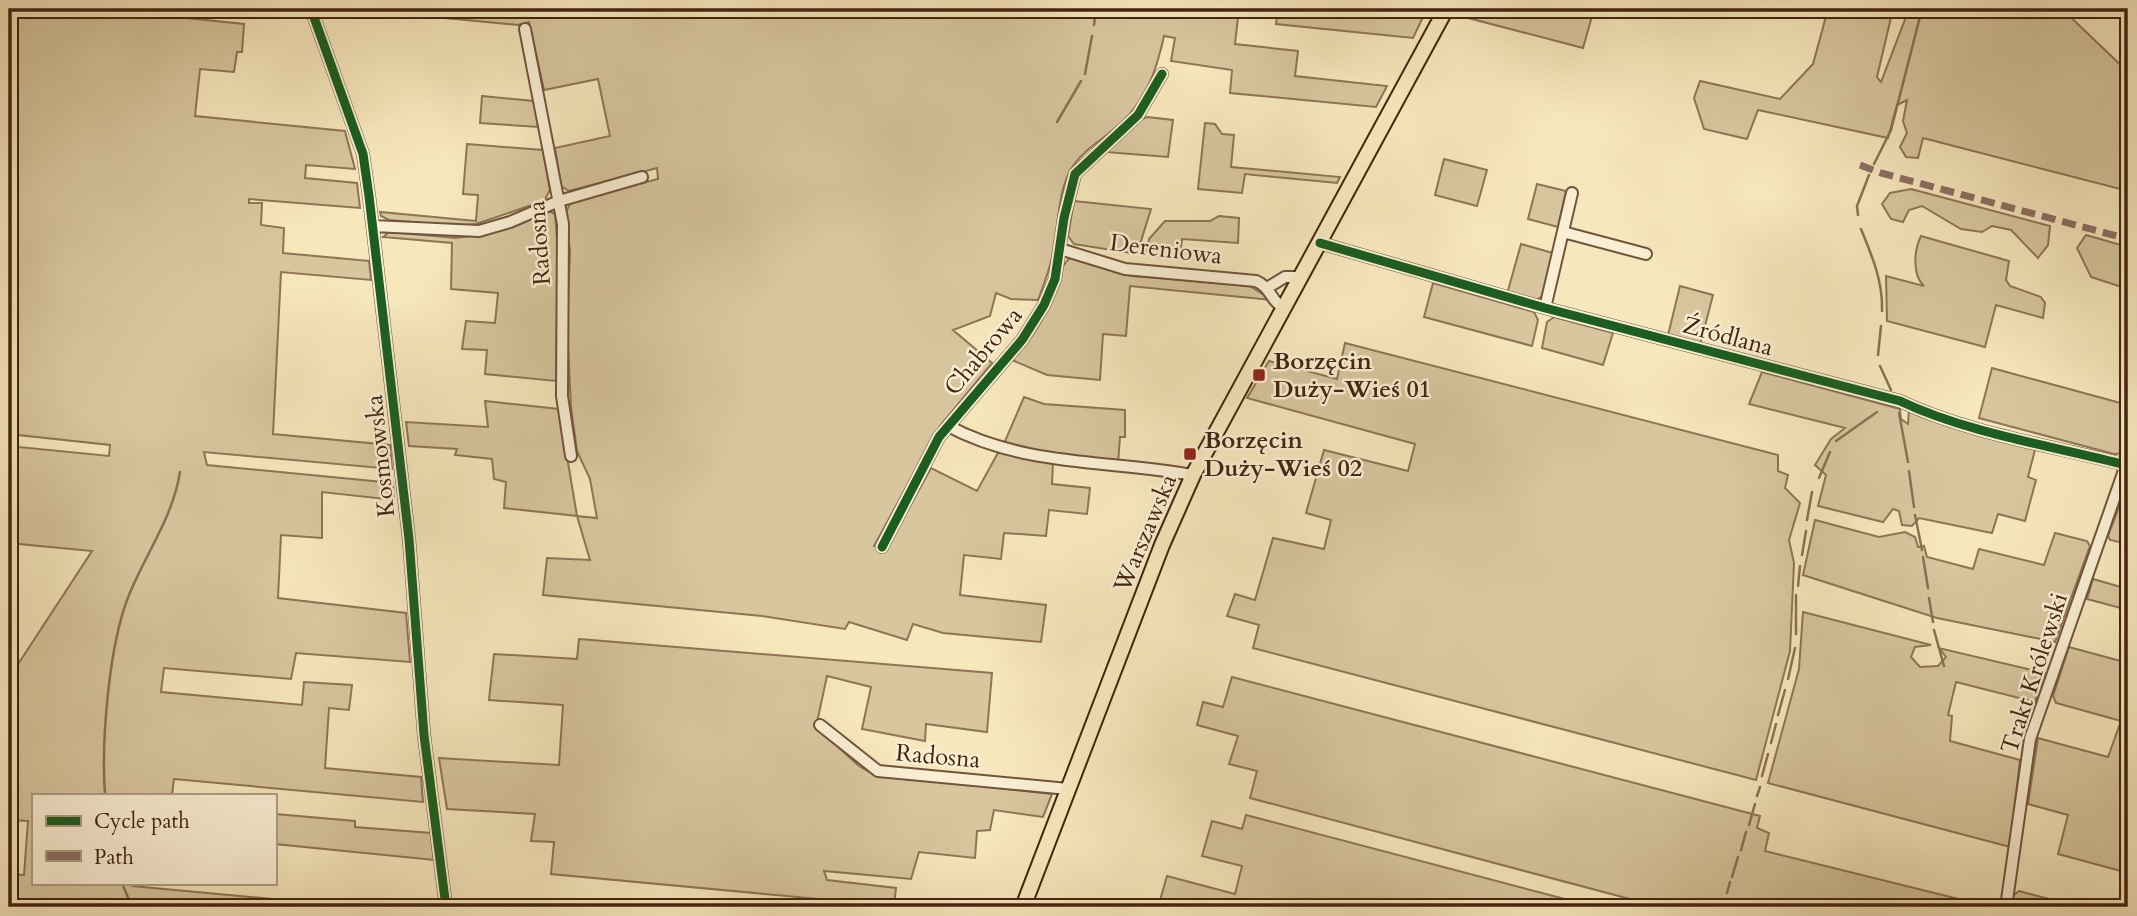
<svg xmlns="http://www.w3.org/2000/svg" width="2137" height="916" font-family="Cardo,serif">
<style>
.green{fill:#d8c69f;stroke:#8e7556;stroke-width:2}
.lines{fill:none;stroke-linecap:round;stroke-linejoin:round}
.stream{stroke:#8a7154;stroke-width:2.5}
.minor-casing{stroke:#70553a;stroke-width:14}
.major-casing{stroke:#43240e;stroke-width:18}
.minor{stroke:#faefd4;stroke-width:10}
.major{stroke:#f7e7bd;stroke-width:14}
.quiet{stroke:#8d6e63;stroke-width:7;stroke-dasharray:14 7;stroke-linecap:butt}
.cycleway-casing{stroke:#faefd4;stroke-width:13}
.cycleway{stroke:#1b5e20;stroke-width:9}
.poi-dot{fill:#8f2418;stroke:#faefd4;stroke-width:2.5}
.labels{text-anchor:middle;stroke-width:5;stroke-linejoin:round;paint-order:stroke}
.street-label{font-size:24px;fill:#43240e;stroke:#faefd4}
.poi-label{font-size:24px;font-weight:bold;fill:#43240e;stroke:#faefd4;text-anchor:start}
</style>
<rect width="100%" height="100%" fill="#f7e7bd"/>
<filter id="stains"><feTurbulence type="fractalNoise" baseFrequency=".00286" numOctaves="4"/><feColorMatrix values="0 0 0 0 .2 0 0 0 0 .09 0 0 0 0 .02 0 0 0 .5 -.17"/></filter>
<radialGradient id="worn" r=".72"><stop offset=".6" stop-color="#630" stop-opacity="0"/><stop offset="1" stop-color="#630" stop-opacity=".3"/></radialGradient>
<path class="green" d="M9,9H98L244,24L242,52H237L234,72L200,69L195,116L345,131L355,169L306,165L305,178L357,183L360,208L249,199V203H262L261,225L284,228L283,253L369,261L371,280L281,272L273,434L390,445L392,469L204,452L207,465L393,483L394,500L322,492V538L281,535L278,598L406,613L410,662L296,653L291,679L164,668L161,692L302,705L304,682L352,685L349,710L329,708L325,768L421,777L423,802L174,779L172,795H33V883H130L132,886L360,907H38L9,904V874L24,875L28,821L9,820V678L92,551L9,543V446L109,456L110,445L9,434Z
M436,9H1239L1235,44L1298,51L1295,76L1387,86L1376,107L1230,93L1232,70L1171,61L1175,38L1164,36C1157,68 1147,99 1122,122C1106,138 1083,149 1071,169C1057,193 1059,227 1053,253C1050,269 1044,284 1038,300L1011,299L996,293L990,316L953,330L992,363L940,426L874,546L887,548L931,468L977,491L999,451L1053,462L1052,484L1090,488L1087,514L1049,510L1046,536L1004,533L1001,559L964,555L960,595L1046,605L1041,642L943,633L913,624L907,640L849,622L845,629L762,616L543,595L547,558L590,560L577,516L504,508L506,482L494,479L492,459L455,455L457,449L409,446L406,422L488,427L485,401L559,409L577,516L597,518L590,479L577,451L571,407L567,325L570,252L566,212L571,202L658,179L657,168L569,191L561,186L555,148L610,136L598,79L544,90L529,22L518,25L435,17Z
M1278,9H1359L1424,15L1413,38L1276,24Z
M1456,9H1594L1583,48L1453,14Z
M1828,9H1893L1877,77L1881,82L1909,9H2062L2128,72V191L1923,138L1918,158L1906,157L1900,147L1907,133L1903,121L1907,100L1897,105L1888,138L1758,110L1747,139L1704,129L1694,98L1700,81L1780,99L1813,64Z
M482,96L534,101L539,127L480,123Z
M1147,117L1173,120L1168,157L1105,152L1140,120Z
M1205,123L1215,124L1222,134L1234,135L1231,167L1340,177L1337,183L1245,174L1242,193L1198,189Z
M467,144L543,150L550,190L544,201L476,224L458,226L389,220L381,216L380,212L476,221L478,195L463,194Z
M1444,159L1487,170L1477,206L1435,195Z
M1537,184L1566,191L1558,227L1528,219Z
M1911,189L2050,226L2048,245L2038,258L2011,230L1992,226L1982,232L1961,229L1922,206L1909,210L1903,222L1891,219L1882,204L1890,193Z
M1074,201L1151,209L1137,254L1074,244L1068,236Z
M549,211L555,214L558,251L556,381L485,374L487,350L462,349L466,321L495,323L498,293L451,289L452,243L383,237L389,232L456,238L477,235Z
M1219,216L1239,218L1238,243L1182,239L1180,256L1160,258L1146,252L1149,239L1165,221H1210Z
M2086,235L2128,247V289L2091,277L2077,248Z
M1921,236L2009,261L2006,280L2010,286L2041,297L2045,303L2043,318L1996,305L1985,347L1887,321L1886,276L1924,286C1912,275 1914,250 1921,236Z
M1521,244L1553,253L1543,296L1534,301L1507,294Z
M1070,258L1131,276L1248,285L1272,300L1130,286L1126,336L1103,334L1100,380L1047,375L1012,360C1025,346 1036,332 1045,314C1052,297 1057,269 1070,258Z
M1433,283L1534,312L1538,320L1532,346L1424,317Z
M1680,286L1713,295L1700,345L1668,335Z
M1554,317L1613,333L1603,365L1542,348L1547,322Z
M1345,343L1778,455V471L1788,475L1785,488L1800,503L1789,540L1794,563L1790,651L1756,780L1253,648L1259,625L1227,616L1235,594L1255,600L1273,538L1324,549L1331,520L1306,513L1324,450L1408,471L1415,444L1247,398L1269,361L1337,379Z
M1992,368L2128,405V440L2124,453L2114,454L1979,418Z
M1762,372L1900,409L1901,419L1908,424L1909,410L2036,446L2028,477L2036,480L2025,521L1998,514L1992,533L1919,518L1912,526L1902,525L1899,511L1893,509L1883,522L1818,506L1826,475L1815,465L1831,439L1845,428L1749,404Z
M1024,397L1044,404L1125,410V437H1120L1118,464L1003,446Z
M2121,502L2128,504V544L2110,540L2108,536Z
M1815,520L1879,537L1905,532L1915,537L1918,547L1924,546L1927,557L1973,569L1979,549L2044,565L2055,533L2087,541L2090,546L2055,642L1937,618L1803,575Z
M2093,579L2128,589V610L2087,599Z
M1803,612L1931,645L1915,647L1911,657L1920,667L1938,666L1946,657L1939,648L2045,673L2035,702L1956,682L1948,715L1952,716L1950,741L2020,760L2010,847L1768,783L1799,669Z
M579,639L992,673L987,732L926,724L925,741L862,729L871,687L827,676L816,727L859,766L873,774L1052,794L1043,817L994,810L990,830L977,831L975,858L919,852L911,879L824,871L827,880L896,888L894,906L551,874L554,842L531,841L535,814L447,809L439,758L559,765L563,705L489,700L494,654L577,659Z
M2069,647L2128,663V873L2058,854L2068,815L2028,804L2038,738L2108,757L2121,721L2056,703L2053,696Z
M1232,677L1760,816L1757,828L1769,833L1765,851L1991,907H1660L1250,798L1257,771L1229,764L1238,736L1197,725L1203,702L1223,707Z
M275,814L355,821V827L431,833L434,860L275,844Z
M1246,815L1595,907H1158L1167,876L1235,894L1242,866L1202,856L1212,821L1242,829Z
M2019,891L2080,907H2011L2013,896Z"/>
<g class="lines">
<path class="stream" d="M1094,25L1096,9
M1085,74L1092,36
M1057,122L1081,81
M1874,164L1891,130L1922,9
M1858,215L1857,206L1869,175
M1861,229C1872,256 1883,281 1882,311
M1878,355L1881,326
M1880,366L1891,390
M1899,413L1908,462
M1836,441L1877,412
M1909,471L1914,507
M1819,478L1830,452
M1915,515L1922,550
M1807,520L1812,492
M1802,555L1806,531
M1923,557L1928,588
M1798,586L1800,566
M1796,595V634
M1929,598L1933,622
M1934,630L1944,666
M1788,679L1795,648
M1778,715L1785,690
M1771,743L1776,724
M1762,776L1768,754
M105,795C101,741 109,644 129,595C146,553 173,517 180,472
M1757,796L1760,787
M1749,825L1755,804
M1741,850L1746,832
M1732,877L1738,857
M122,883L132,907
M1727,893L1730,882
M1722,907L1724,900"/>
<g class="minor-casing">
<path id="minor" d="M311,9L363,154L369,196L409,539L424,735L446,907
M2122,9L2128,15
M525,29L563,224L562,396L571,456
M373,226L479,231L510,222L559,201L642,177
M1563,232L1646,254
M1320,243L1545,308L1900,401C1967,433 2053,446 2126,465
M1060,249L1125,269L1256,281C1271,287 1271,302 1284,308
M1267,288L1285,277H1301
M1545,308L1572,193
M948,426C1025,467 1110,460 1193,475
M882,547L939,437L1022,340L1044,305L1055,279L1064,218L1075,174L1138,115L1162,74
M820,725L878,771L1068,789
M2006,907L2030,739L2128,459"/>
</g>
<g class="major-casing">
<path id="major" d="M1023,907L1162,545L1193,475L1446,9"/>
</g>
<use href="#minor" class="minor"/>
<use href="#major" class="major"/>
<path class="quiet" d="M1860,165L1881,173L2128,239"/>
<g class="cycleway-casing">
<path id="cycleway" d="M311,9L363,154L369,196L409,539L424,735L446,907
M1320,243L1545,308L1900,401C1967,433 2053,446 2126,465
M882,547L939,437L1022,340L1044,305L1055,279L1064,218L1075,174L1138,115L1162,74"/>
</g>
<use href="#cycleway" class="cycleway"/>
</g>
<g class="poi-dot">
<rect x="1252" y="368" width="14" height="14" rx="3.5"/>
<rect x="1183" y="447" width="14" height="14" rx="3.5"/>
</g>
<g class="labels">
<g class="street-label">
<text transform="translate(539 243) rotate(-94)" y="8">Radosna</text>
<text transform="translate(1166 249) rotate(7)" y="8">Dereniowa</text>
<text transform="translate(1728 336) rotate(15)" y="8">Źródlana</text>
<text transform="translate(983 351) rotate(-50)" y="8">Chabrowa</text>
<text transform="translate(380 456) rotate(-96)" y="8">Kosmowska</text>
<text transform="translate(1145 533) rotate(-67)" y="8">Warszawska</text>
<text transform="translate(2034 673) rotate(-72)" y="8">Trakt Królewski</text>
<text transform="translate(938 756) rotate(5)" y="8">Radosna</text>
</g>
<g class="poi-label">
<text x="1273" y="369">Borzęcin<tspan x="1273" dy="28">Duży-Wieś 01</tspan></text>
<text x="1204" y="448">Borzęcin<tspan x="1204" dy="28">Duży-Wieś 02</tspan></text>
</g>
</g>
<rect width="2137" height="916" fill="none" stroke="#f7e7bd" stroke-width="35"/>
<rect x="10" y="10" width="2116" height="895" fill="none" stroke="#43240e" stroke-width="3.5"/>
<rect x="18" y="18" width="2102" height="881" fill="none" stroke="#43240e" stroke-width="2"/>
<rect x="32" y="794" width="245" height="91" fill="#faefd4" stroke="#b19e85" stroke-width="2"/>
<rect x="46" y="816" width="35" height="10" fill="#1b5e20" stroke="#b19e85" stroke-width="2"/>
<text x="94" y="828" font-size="21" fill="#43240e">Cycle path</text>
<rect x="46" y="851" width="35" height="10" fill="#8d6e63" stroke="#b19e85" stroke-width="2"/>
<text x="94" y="864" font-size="21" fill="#43240e">Path</text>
<rect width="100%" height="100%" filter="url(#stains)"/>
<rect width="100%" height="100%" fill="url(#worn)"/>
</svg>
